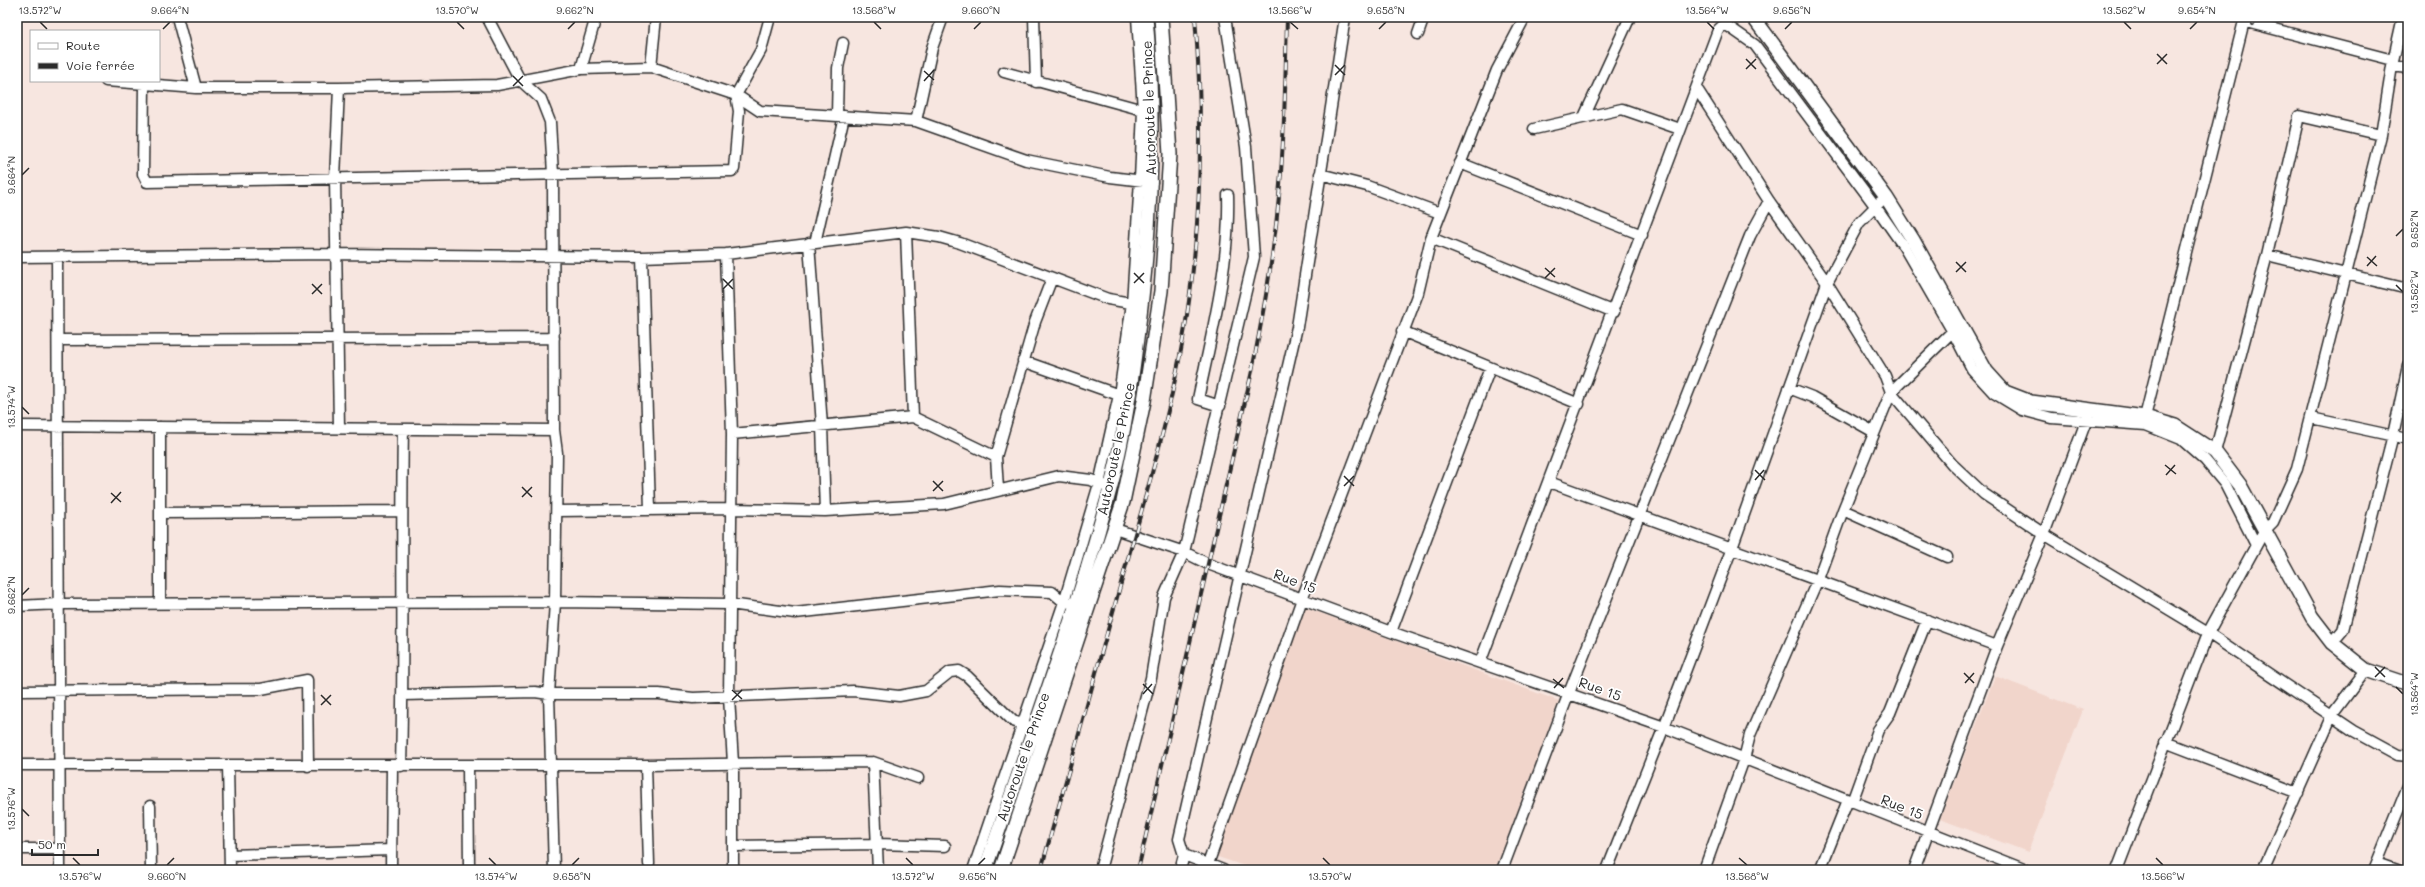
<svg xmlns="http://www.w3.org/2000/svg" width="2425" height="887" font-family="Mali,sans-serif">
<style>
.built{fill:#f1d5cb}
.lines{fill:none;stroke-linecap:round;stroke-linejoin:round}
.minor-casing{stroke:#2b2b2b;stroke-width:13}
.major-casing{stroke:#2b2b2b;stroke-width:16}
.minor{stroke:#fff;stroke-width:10}
.major{stroke:#fff;stroke-width:13}
.rail-casing{stroke:#2b2b2b;stroke-width:4}
.rail{stroke:#fff;stroke-width:2.5;stroke-dasharray:8;stroke-linecap:butt}
.ticks{fill:none;stroke:#2b2b2b;stroke-width:1.5}
.labels{text-anchor:middle;stroke-width:3.5;stroke-linejoin:round;paint-order:stroke}
.street-label{font-size:14px;fill:#2b2b2b;stroke:#fff}
.neatline{fill:none;stroke:#2b2b2b;stroke-width:1.5}
.ticks-label{font-size:10px;text-anchor:middle;fill:#2b2b2b}
</style>
<rect width="100%" height="100%" fill="#f7e6e0"/>
<filter id="ink" filterUnits="userSpaceOnUse"><feTurbulence type="fractalNoise" baseFrequency=".025" numOctaves="2"/><feDisplacementMap in="SourceGraphic" scale="8" xChannelSelector="R" yChannelSelector="G"/><feConvolveMatrix kernelMatrix="1 2 1 2 8 2 1 2 1" color-interpolation-filters="sRGB"/></filter>
<g filter="url(#ink)">
<path class="built" d="M1304,607L1559,701L1495,870H1256L1215,856Z
M1995,676L2083,710L2028,852L1940,819Z"/>
<g class="lines">
<g class="minor-casing">
<path id="minor" d="M177,17L196,88
M487,17L520,80L541,99L550,122L553,174L554,430L557,453L555,602L549,694L554,870
M1034,17L1036,82
M2243,21L2393,60
M1725,24L1755,45L1876,207L1904,247L1953,332L1972,369L1994,393L2022,410L2052,418L2146,425L2181,439L2205,460L2225,484L2256,545
M1418,34L1424,17
M2392,66L2408,68
M651,67L656,17
M581,69L596,17
M1004,72L1143,110
M106,81L196,88H339L497,85L581,69L651,67L736,95L760,111L916,121L1026,160L1110,177L1152,182
M144,84L143,174L147,182L732,171L734,169L739,111L736,95L761,50L770,17
M1697,89L1769,201L1827,283L1885,376L1891,392L1952,464L1984,494L2044,534L2208,633L2354,731L2398,755L2408,756
M837,115L838,68L843,43
M1584,117L1630,17
M916,121L932,48L943,17
M1534,129L1622,109L1680,129
M1460,163L1642,235
M1320,174L1367,186L1440,213
M906,232L913,417
M1431,238L1614,312
M809,243L822,426L825,511
M815,243L844,116
M726,254L732,434L729,697L733,763V870
M2267,255L2408,289
M17,257L336,254L642,257L726,254L906,232L939,237L960,243L1108,299L1142,305
M57,257L60,870
M642,257L650,509
M1402,331L1579,404
M58,340L554,338
M1023,361L1119,395
M1789,388L1812,397L1874,432
M1220,406L1198,399C1212,332 1230,264 1228,195
M2145,417L2245,17
M2311,418L2408,439
M17,426L554,430
M339,427L335,178L339,88
M732,434L913,417L996,457
M2215,452L2267,255L2299,116L2381,135
M1549,482L1997,646
M998,489L996,457L1035,322L1052,278
M1843,510L1947,557
M557,511L731,509L825,511L944,504L1059,476L1091,480L1106,486
M161,513L401,511
M1115,529L1184,552L1208,564L1391,632L1664,727L2026,870
M160,604V427
M17,606L59,604L555,602L730,604L795,613L1000,590L1052,592L1064,602L1075,603
M1391,632L1490,368
M2332,643L2343,630L2393,435L2408,366
M1480,663L1718,30L1732,17
M17,691L261,689L307,680L308,766
M403,695L535,692L549,694H659L693,698L853,691L899,696L926,691L950,672L959,671L967,676L1013,721L1028,726
M2165,742L2298,793
M873,762L878,870
M17,765H646L873,762L918,778
M228,765L230,870
M646,765L649,864
M401,766C404,653 401,541 403,429
M468,766L469,867
M1852,802L1878,730L1890,713L1927,620
M150,806L151,870
M734,846L877,844L945,846
M17,849H60
M230,855L391,850
M1184,855L1223,870
M2377,863L2397,870
M1208,864L1302,599L1418,293L1431,238L1497,70L1525,17
M391,870L392,766
M973,870L1064,602L1099,484L1119,395L1132,303L1140,180L1143,110L1137,17
M1100,870L1151,678L1164,597L1184,552L1254,257L1246,147L1225,17
M1180,870L1184,855L1179,839L1297,327L1345,17
M1502,870L1569,693L1750,236L1769,201
M1607,870L1664,727L1732,548L1827,283L1859,223L1880,202
M1704,870L1744,759L1750,735L1818,579L1843,510L1891,392L1956,328
M1820,870L1848,800
M1914,870L1997,646L2044,534L2088,416
M2117,870L2208,633L2264,531L2273,522L2297,469L2381,135L2392,66L2403,17
M2263,870L2332,715L2366,670
M2374,870L2408,786"/>
</g>
<g class="major-casing">
<path id="major" d="M1753,17L1886,197L1913,240L1986,371L2005,392L2031,402L2145,417L2175,426L2215,452L2240,485L2312,617L2332,643L2366,670L2408,684
M985,870C1028,745 1076,617 1110,489C1123,443 1130,394 1136,346C1151,237 1156,127 1146,17
M1001,870L1123,502L1144,401L1161,291L1170,154L1161,17"/>
</g>
<use href="#minor" class="minor"/>
<use href="#major" class="major"/>
<g class="rail-casing">
<path id="rail" d="M2253,24L2255,17
M1041,870C1068,774 1094,678 1121,583C1147,491 1176,397 1189,301C1202,207 1203,112 1195,17
M1138,870L1252,371C1260,330 1268,289 1273,248C1284,172 1285,94 1287,17"/>
</g>
<use href="#rail" class="rail"/>
</g>
</g>
<path class="ticks" d="M40,22L47,29M457,22L464,29M874,22L881,29M1290,22L1298,29M1707,22L1714,29M2124,22L2131,29M163,29L170,22M568,29L575,22M974,29L981,22M1379,29L1386,22M1785,29L1792,22M2190,29L2197,22M2157,54L2167,64M1746,59L1756,69M2157,64L2167,54M1335,65L1345,75M1746,69L1756,59M924,71L934,80M1335,75L1345,65M513,76L523,86M924,81L934,70M513,86L523,76M22,175L29,168M2396,236L2403,229M2367,257L2377,266M1956,262L1966,272M2367,266L2376,256M1545,268L1555,277M1956,272L1966,262M1134,273L1144,283M1545,278L1555,268M723,279L733,289M1134,283L1144,273M312,284L322,294M2396,285L2403,292M723,289L733,279M312,294L322,284M22,407L29,414M2165,465L2176,474M1755,470L1765,480M2166,475L2175,465M1344,476L1354,486M1755,480L1764,470M933,481L943,491M1344,486L1354,476M522,487L532,497M933,491L943,481M111,493L121,502M522,497L532,487M111,503L121,492M22,595L29,588M2375,667L2385,677M1964,673L1974,683M2375,677L2385,667M1553,679L1564,688M1965,683L1974,673M1143,684L1153,694M2396,687L2403,694M1554,688L1563,678M732,690L742,699M1143,694L1152,684M321,695L331,705M732,700L742,690M321,705L331,695M22,809L29,816M73,858L80,865M489,858L496,865M906,858L913,865M1323,858L1330,865M1739,858L1747,865M2156,858L2163,865M167,865L174,858M572,865L579,858M978,865L985,858"/>
<g class="labels">
<g class="street-label">
<text transform="translate(1149 108) rotate(-92)" y="5">Autoroute le Prince</text>
<text transform="translate(1116 449) rotate(-78)" y="5">Autoroute le Prince</text>
<text transform="translate(1295 581) rotate(21)" y="5">Rue 15</text>
<text transform="translate(1600 689) rotate(20)" y="5">Rue 15</text>
<text transform="translate(1023 757) rotate(-71)" y="5">Autoroute le Prince</text>
<text transform="translate(1902 807) rotate(22)" y="5">Rue 15</text>
</g>
</g>
<rect width="2425" height="887" fill="none" stroke="#fff" stroke-width="44"/>
<rect x="30" y="30" width="130" height="52" fill="#ffffff" stroke="#aaaaaa"/>
<rect x="38" y="43" width="20" height="6" fill="#ffffff" stroke="#aaaaaa"/>
<text x="66" y="50" font-size="12" fill="#2b2b2b">Route</text>
<rect x="38" y="63" width="20" height="6" fill="#2b2b2b" stroke="#aaaaaa"/>
<text x="66" y="70" font-size="12" fill="#2b2b2b">Voie ferrée</text>
<path d="M32 849v6h66v-6" fill="none" stroke="#2b2b2b" stroke-width="2"/>
<text x="38" y="849" font-size="12" fill="#2b2b2b" stroke="#ffffff" stroke-width="3" paint-order="stroke">50 m</text>
<rect x="22" y="22" width="2381" height="843" class="neatline"/>
<g class="ticks-label">
<text x="40" y="14">13.572°W</text>
<text x="170" y="14">9.664°N</text>
<text x="457" y="14">13.570°W</text>
<text x="575" y="14">9.662°N</text>
<text x="874" y="14">13.568°W</text>
<text x="981" y="14">9.660°N</text>
<text x="1290" y="14">13.566°W</text>
<text x="1386" y="14">9.658°N</text>
<text x="1707" y="14">13.564°W</text>
<text x="1792" y="14">9.656°N</text>
<text x="2124" y="14">13.562°W</text>
<text x="2197" y="14">9.654°N</text>
<text transform="translate(11 175) rotate(-90)" y="4">9.664°N</text>
<text transform="translate(2414 229) rotate(-90)" y="4">9.652°N</text>
<text transform="translate(2414 292) rotate(-90)" y="4">13.562°W</text>
<text transform="translate(11 407) rotate(-90)" y="4">13.574°W</text>
<text transform="translate(11 595) rotate(-90)" y="4">9.662°N</text>
<text transform="translate(2414 694) rotate(-90)" y="4">13.564°W</text>
<text transform="translate(11 809) rotate(-90)" y="4">13.576°W</text>
<text x="80" y="880">13.576°W</text>
<text x="167" y="880">9.660°N</text>
<text x="496" y="880">13.574°W</text>
<text x="572" y="880">9.658°N</text>
<text x="913" y="880">13.572°W</text>
<text x="978" y="880">9.656°N</text>
<text x="1330" y="880">13.570°W</text>
<text x="1747" y="880">13.568°W</text>
<text x="2163" y="880">13.566°W</text>
</g>
</svg>
